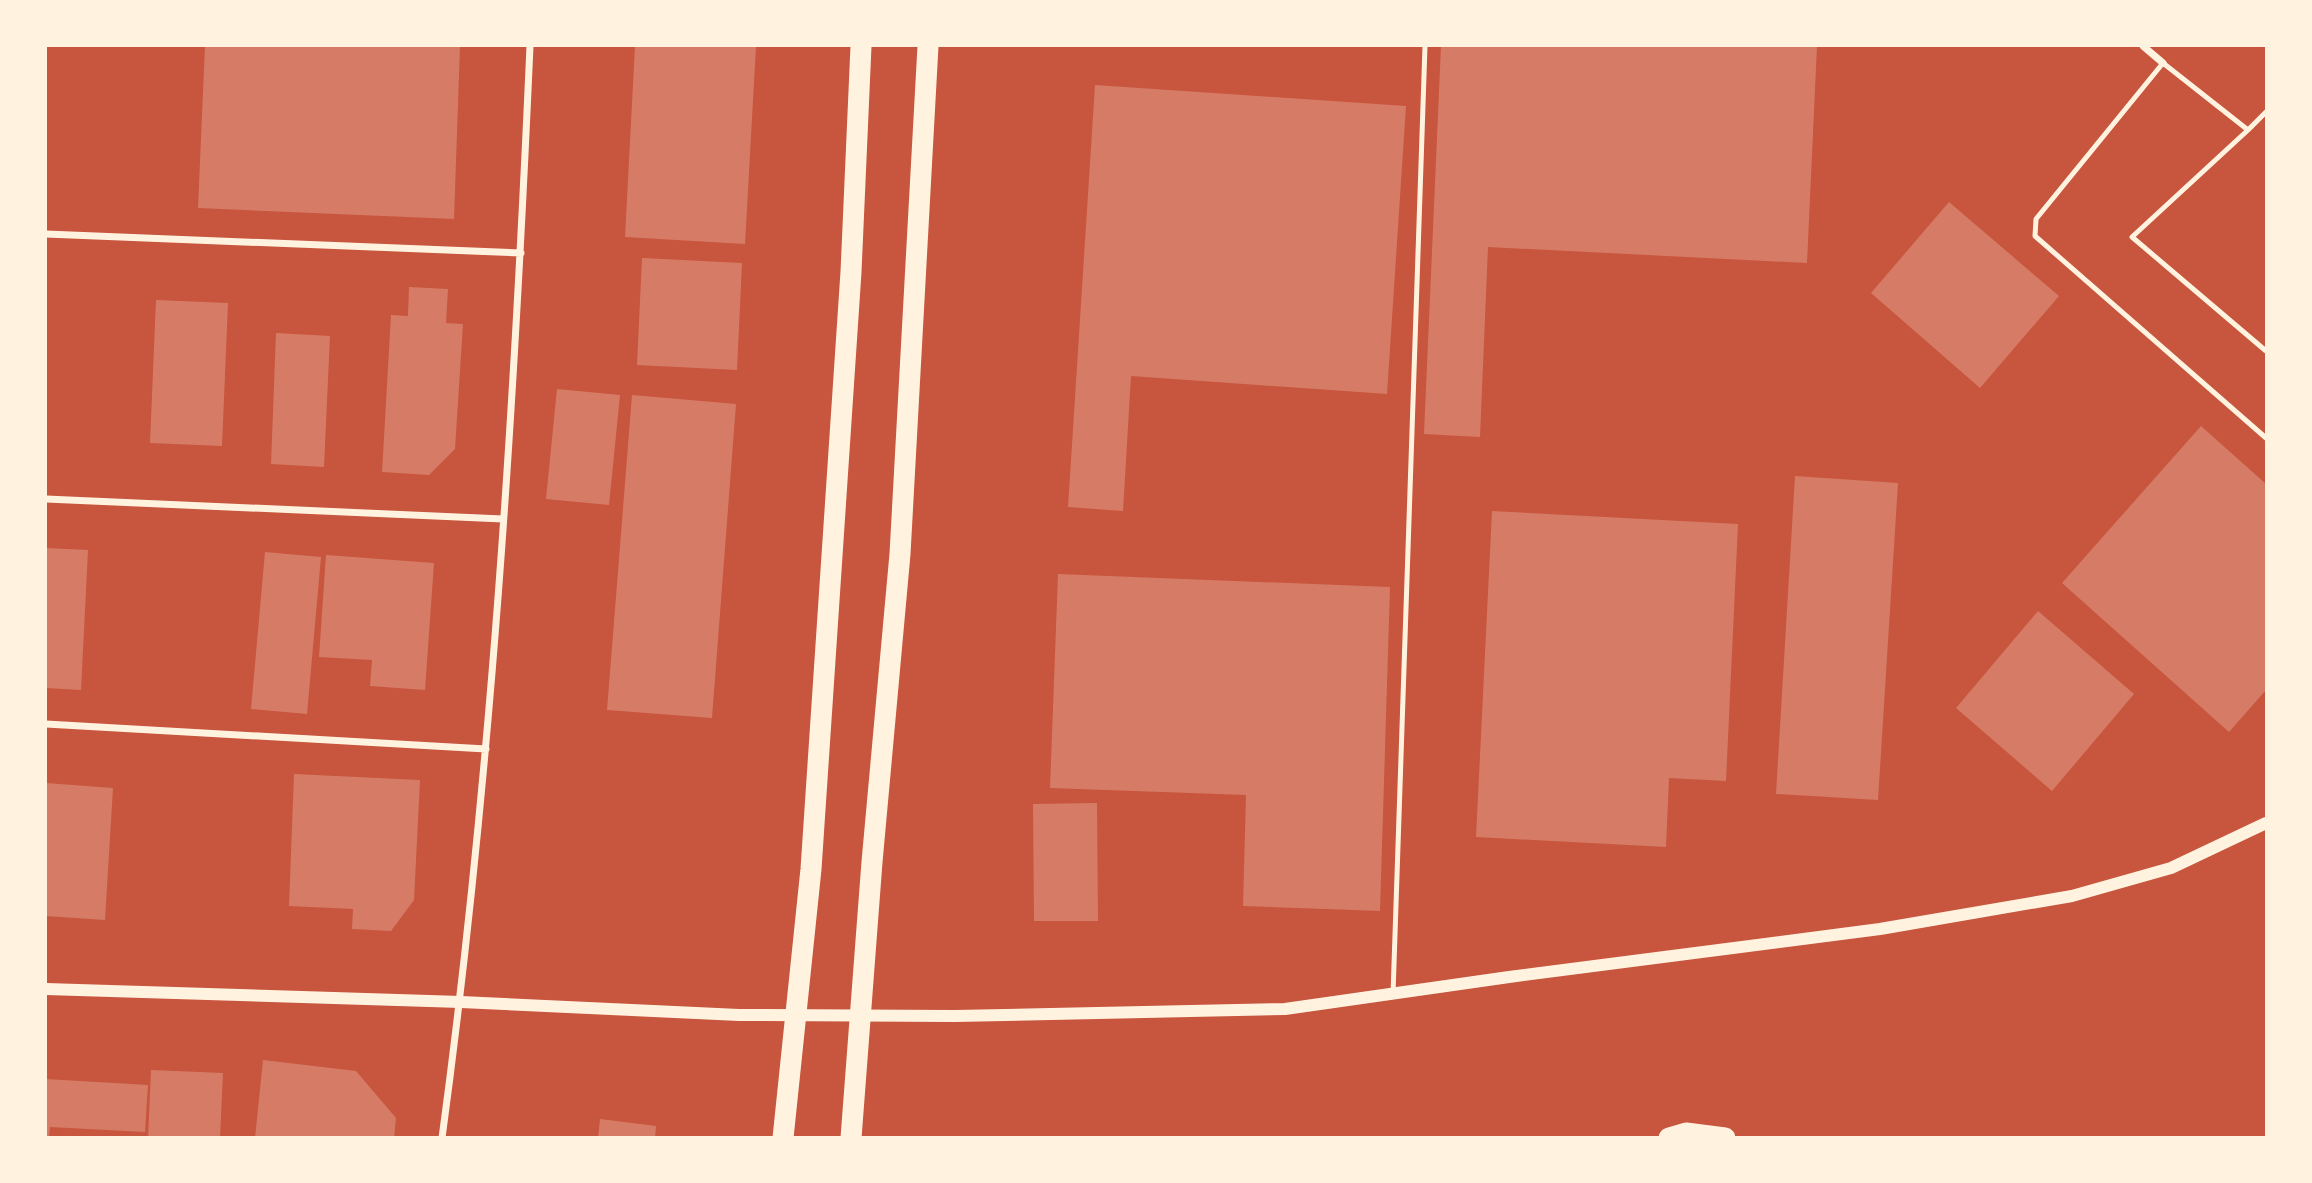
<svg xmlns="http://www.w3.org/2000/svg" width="2312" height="1183" font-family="Figtree,sans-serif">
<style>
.building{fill:#d67c66}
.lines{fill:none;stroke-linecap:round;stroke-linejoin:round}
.service{stroke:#fff3e0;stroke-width:5}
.minor{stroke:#fff3e0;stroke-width:7}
.tertiary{stroke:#fff3e0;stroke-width:12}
.motorway{stroke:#fff3e0;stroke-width:21}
</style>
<rect width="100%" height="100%" fill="#c8553d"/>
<path class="building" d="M205,46H460L454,219L198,208Z
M635,46H756L745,244L625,237Z
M1441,46H1817L1807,263L1488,247L1480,437L1424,434Z
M1095,85L1406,106L1387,394L1131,376L1123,511L1068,507Z
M1949,202L2059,296L1980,388L1871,293Z
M642,258L742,263L737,370L637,365Z
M409,287L448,289L446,323L463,324L455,449L429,475L382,472L391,315L408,316Z
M156,300L228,303L222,446L150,443Z
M276,333L330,336L324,467L271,464Z
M557,389L620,395L609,505L546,499Z
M632,395L736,404L712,718L607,710Z
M2201,426L2266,484V690L2229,732L2062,583Z
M1795,476L1898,483L1878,800L1776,794Z
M1492,511L1738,524L1726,781L1669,778L1666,847L1476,837Z
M46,548L88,550L81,690L46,688Z
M265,552L321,557L307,714L251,709Z
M326,555L434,563L425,690L370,686L372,660L319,657Z
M1058,574L1390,587L1380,911L1243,906L1246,795L1050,788Z
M2038,611L2134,694L2052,791L1956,708Z
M294,774L420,780L414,900L391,931L352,929L353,909L289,906Z
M46,783L113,788L105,920L46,916Z
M1097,803L1098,921H1034L1033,804Z
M263,1060L356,1071L396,1118L394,1138H255Z
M151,1070L223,1073L220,1138H148Z
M46,1079L148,1085L145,1132L50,1127L49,1138H46Z
M600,1119L656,1126L655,1138H598Z"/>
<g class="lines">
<path class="service" d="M2266,112L2248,130L2163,63L2036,219L2035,236L2266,438
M2248,130L2132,237L2266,351
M1393,994L1425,46"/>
<path class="minor" d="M2143,46L2163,63
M46,234L521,253
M46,499L503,519
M46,724L486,749
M442,1138C491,776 514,410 530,46"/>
<path class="tertiary" d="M46,989L461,1002L739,1015L955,1016L1285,1009L1509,977L1880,929L2072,896L2171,868L2266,823"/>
<path class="motorway" d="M783,1138L811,869L851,272L861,46
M851,1138L872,862L900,554L928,46
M1669,1138L1686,1133L1725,1138"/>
</g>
<rect width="2312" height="1183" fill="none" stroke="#fff3e0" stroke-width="94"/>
</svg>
